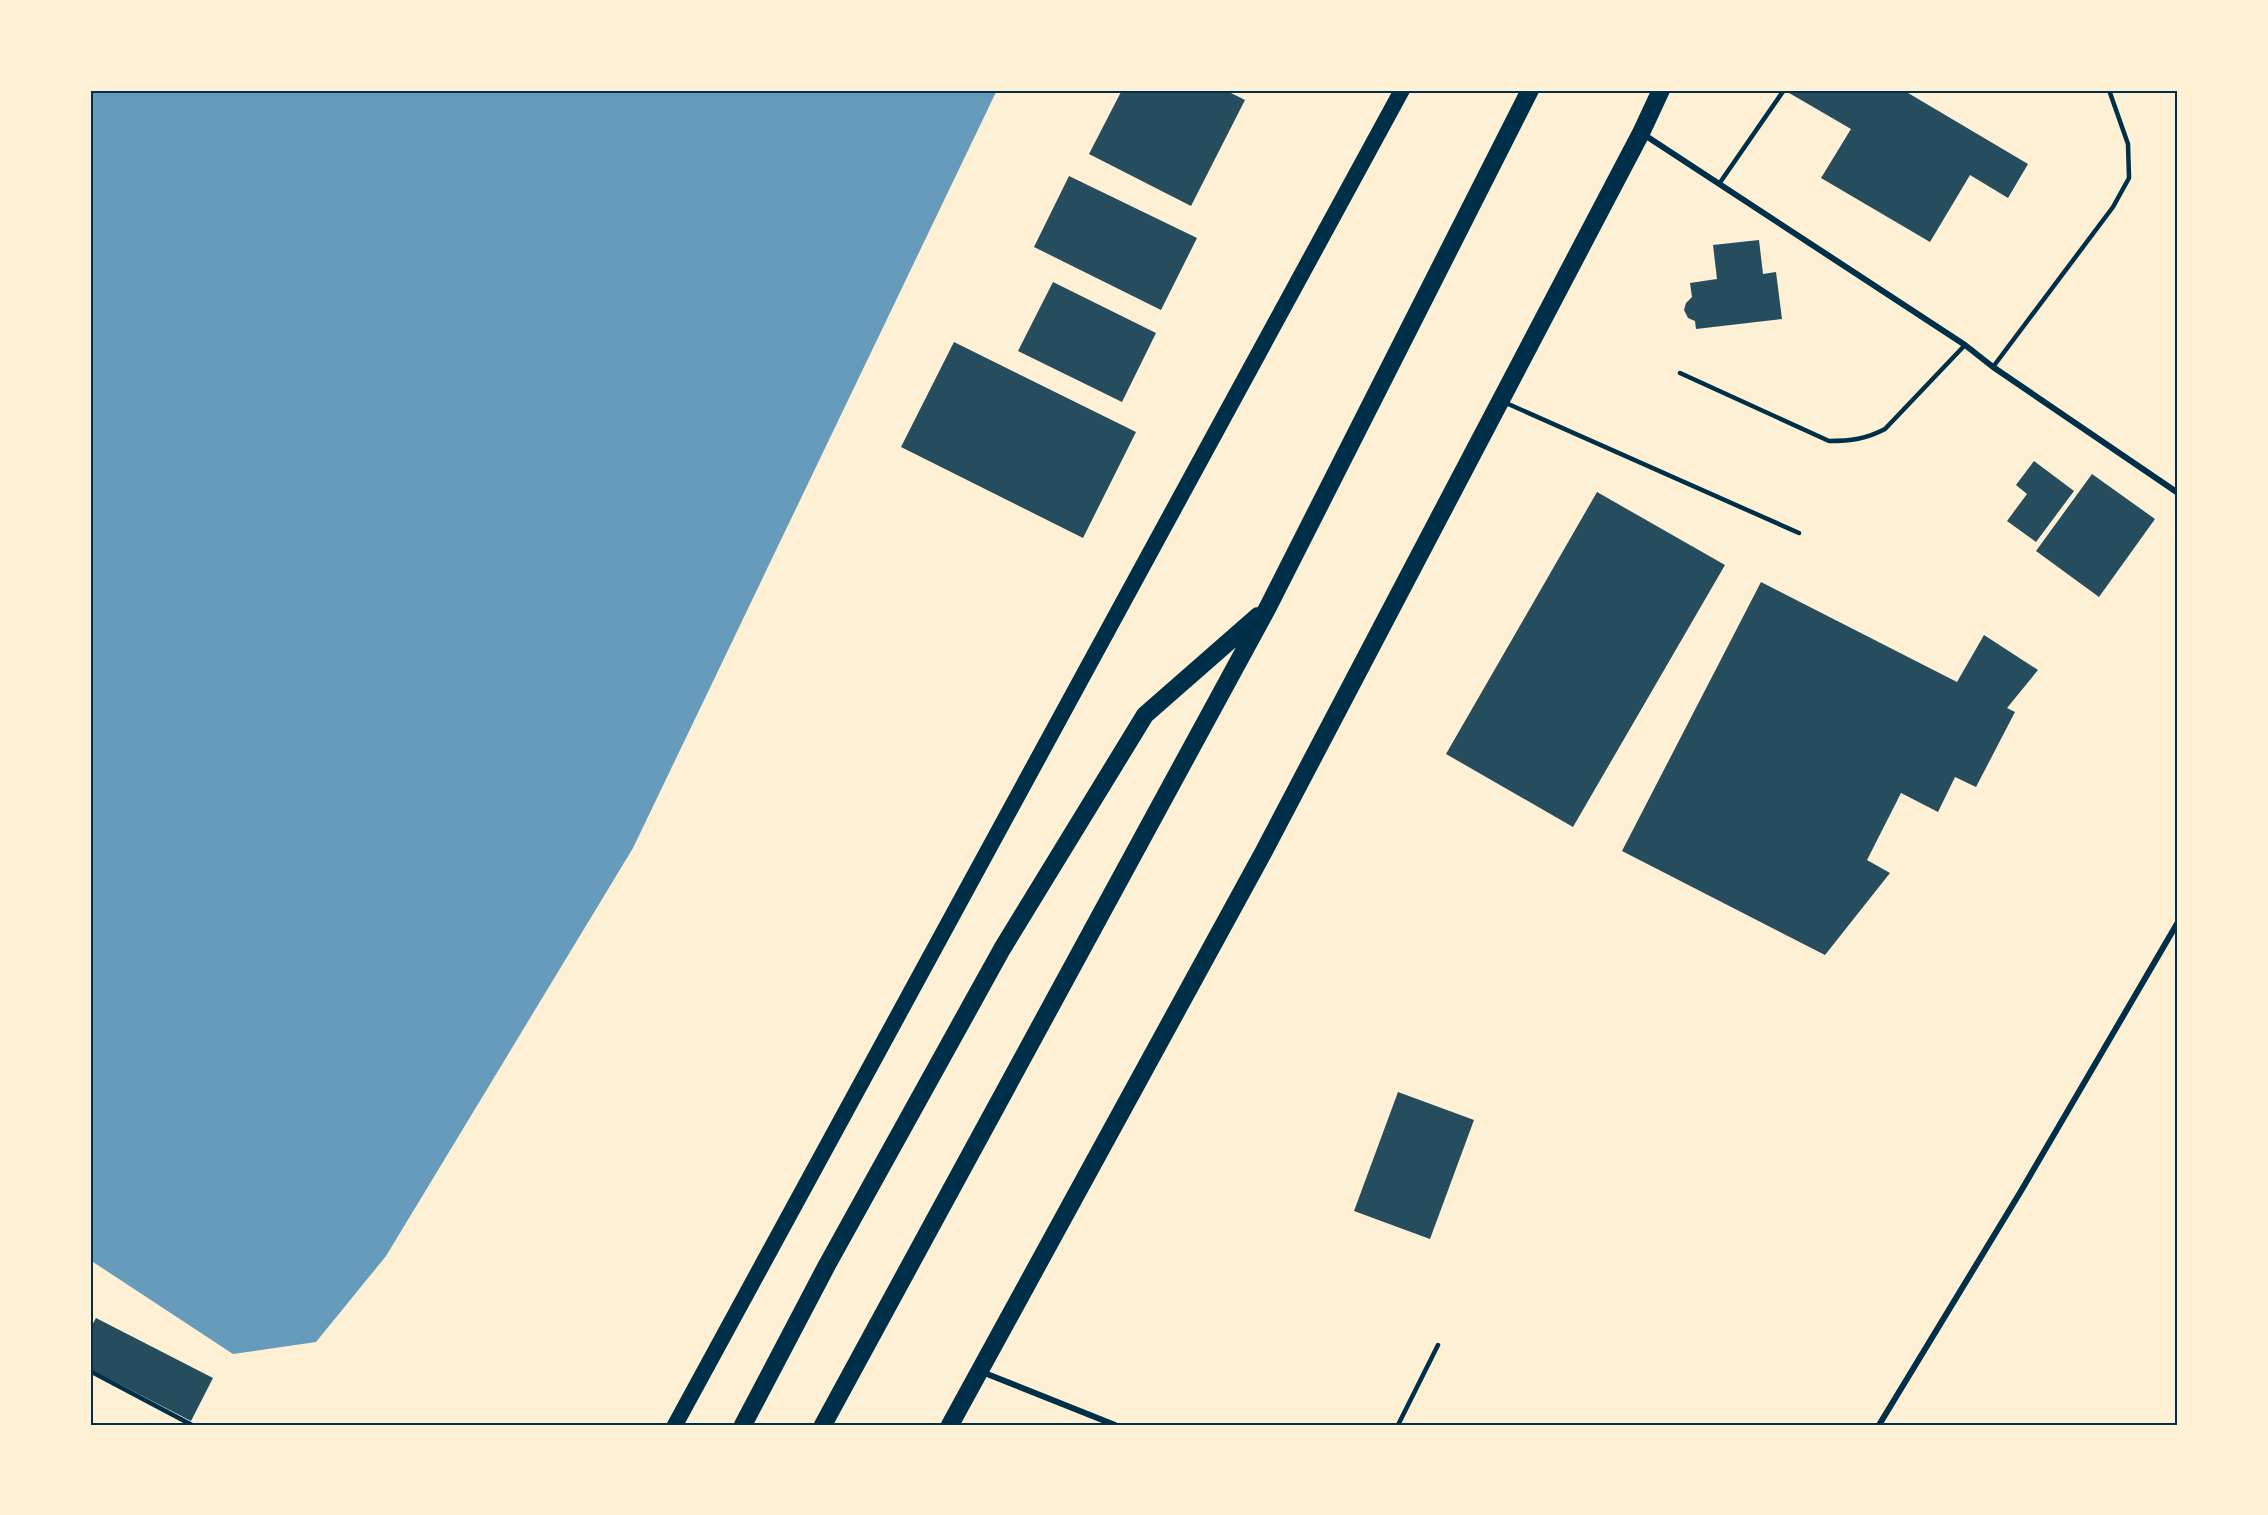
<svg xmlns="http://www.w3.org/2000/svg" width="2268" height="1515" font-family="Montserrat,sans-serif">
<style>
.water{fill:#669bbc}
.building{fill:#264d5e}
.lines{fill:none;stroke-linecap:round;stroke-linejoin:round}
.service{stroke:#003049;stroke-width:4.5}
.minor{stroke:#003049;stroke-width:6}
.trunk{stroke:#003049;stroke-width:16}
.motorway{stroke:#003049;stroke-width:18}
.neatline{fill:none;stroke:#003049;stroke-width:2}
</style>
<rect width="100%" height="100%" fill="#fdf0d5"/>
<path class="water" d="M90,90H997L633,848L386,1256L316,1342L233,1354L90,1260Z"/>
<path class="building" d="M1122,90H1225L1245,100L1191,206L1089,154Z
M1784,90H1903L2028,164L2008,198L1970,175L1930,242L1821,178L1851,129Z
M1069,176L1197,238L1161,310L1034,247Z
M1759,240L1763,274L1776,272L1782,319L1696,329L1695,321L1688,318L1684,310L1686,303L1692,297L1690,283L1717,279L1713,245Z
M1053,282L1156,333L1122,402L1018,351Z
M954,342L1136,432L1083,538L901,447Z
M2034,461L2074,491L2036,542L2007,521L2027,494L2016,485Z
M2092,474L2155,519L2099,597L2036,551Z
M1597,492L1725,565L1573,827L1446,754Z
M1761,582L1957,682L1984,635L2038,670L2007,708L2015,712L1976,787L1955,777L1938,812L1901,793L1867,860L1890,873L1825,955L1622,851Z
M1398,1092L1474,1120L1430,1239L1354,1211Z
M96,1318L213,1378L191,1421L90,1369V1329Z"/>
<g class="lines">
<path class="service" d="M1719,184L1784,90
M1993,367L2113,207L2129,178L2128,144L2109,90
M1680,373L1829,441C1851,441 1866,439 1885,429L1965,345
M1506,403L1799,533
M90,1371L192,1425
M1398,1425L1438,1345"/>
<path class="minor" d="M1643,134L1965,345L1993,367L2178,493
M982,1372L1115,1425
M1879,1425L2021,1191L2178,922"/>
<path class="trunk" d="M675,1425L1402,90"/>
<path class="motorway" d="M743,1425L827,1265L1002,949L1145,715L1258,616
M823,1425L1268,607L1530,90
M950,1425L1263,853L1641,133L1661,90"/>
</g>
<rect width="2268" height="1515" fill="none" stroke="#fdf0d5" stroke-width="183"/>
<rect x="92" y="92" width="2084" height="1332" class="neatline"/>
</svg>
